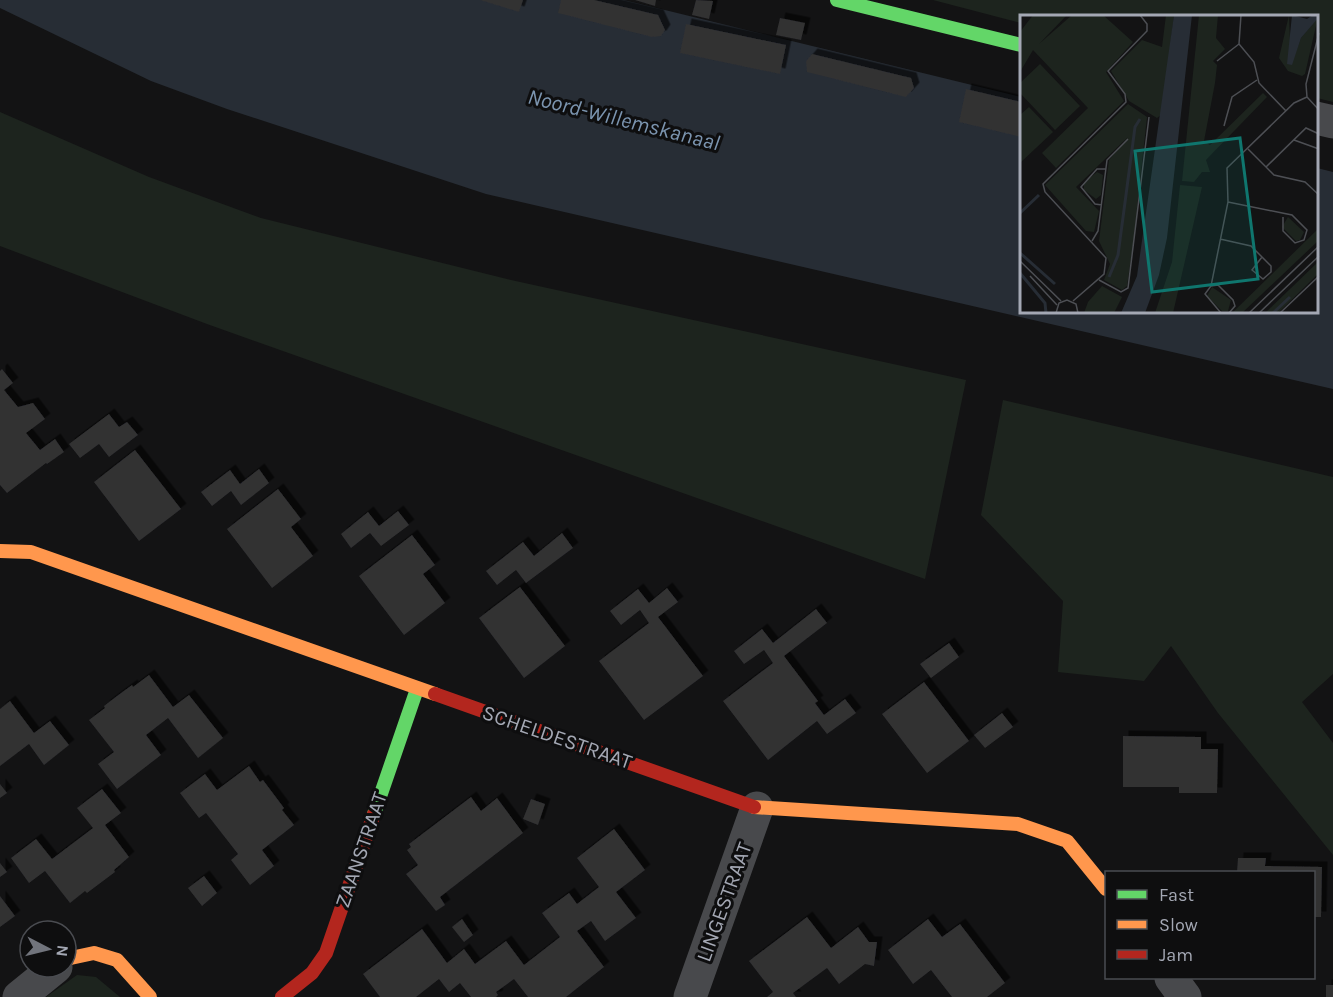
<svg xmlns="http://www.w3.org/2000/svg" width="1333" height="997" font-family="Karla,sans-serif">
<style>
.green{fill:#1d241e}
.water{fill:#272d35}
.building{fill:#313133;filter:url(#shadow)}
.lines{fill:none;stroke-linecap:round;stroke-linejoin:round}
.street{stroke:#48494c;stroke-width:33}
.fast{stroke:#63d668;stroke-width:14}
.slow{stroke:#ff974d;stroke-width:14}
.jam{stroke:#b3261e;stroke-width:14}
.labels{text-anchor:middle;stroke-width:6;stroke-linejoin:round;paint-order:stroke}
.street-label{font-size:21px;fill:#a4a8b4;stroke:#0e0e0f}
.water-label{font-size:22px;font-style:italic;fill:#7b94af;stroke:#0e0e0f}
.inset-river{fill:none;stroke:#272d35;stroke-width:3}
.inset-road{fill:none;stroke:#4d4f54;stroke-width:1.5}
.view{fill:#0f766e;fill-opacity:0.15;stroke:#0f766e;stroke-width:3}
.inset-edge{fill:none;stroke:#a4a8b4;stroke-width:3}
</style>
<defs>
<filter id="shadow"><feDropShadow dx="5.5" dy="-5.5" stdDeviation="0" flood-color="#0009"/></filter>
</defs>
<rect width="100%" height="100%" fill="#131314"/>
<path class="green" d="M933,0H1333V102L1317,98L1316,16H1021V23Z
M0,112L149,177L261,218L511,280L966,380L925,579L207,324L0,246Z
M1003,400L1333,477V674L1302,702L1333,743V855L1218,713L1171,646L1144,681L1058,672L1063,601L981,515Z
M77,975L96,977L120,997H46Z"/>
<path class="water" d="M0,0H624L1021,97V312H1316L1317,168L1333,172V389L486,194L227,109L151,81L0,8Z"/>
<path class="building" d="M480,0H523L519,12Z
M561,0H594L658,15L665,30L661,36L652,37L558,13Z
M635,0H656L655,6Z
M696,0L713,1L709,19L692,15Z
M780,18L805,23L801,40L776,35Z
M686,24L786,45L780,74L680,53Z
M812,54L911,78L914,88L906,97L807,72L806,61Z
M966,89L1021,102V137L959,122Z
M2,369L13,383L4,390L18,407L33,403L45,419L26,433L40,450L55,439L64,452L47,464L46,463L7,493L0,485V371Z
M109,414L119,427L127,422L138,435L109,457L99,444L80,458L69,444Z
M135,450L181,509L139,541L94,482Z
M259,469L269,483L241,505L231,491L212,506L201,492L230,470L240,484Z
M278,489L301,519L291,527L313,556L272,588L227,529Z
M398,511L409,525L381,546L370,533L351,548L341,534L368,512L379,526Z
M562,533L573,548L526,583L516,570L497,585L486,571L523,542L534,556Z
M412,535L435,565L423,574L445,603L404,635L359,576Z
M520,587L565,646L524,678L479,618Z
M667,588L678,602L658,617L703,676L644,720L599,661L649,623L640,610L621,625L610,611L638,589L649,603Z
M816,609L827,623L784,656L818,701L815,703L824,715L845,699L856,713L827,734L817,721L768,760L723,701L773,663L764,650L744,664L734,651L762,629L773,643Z
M949,643L959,657L931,678L920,664Z
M149,675L173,707L189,695L223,738L198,758L168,718L146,735L161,755L117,789L98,764L114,752L89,720L105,708L104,706L117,696L132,685L133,687Z
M924,682L969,741L927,773L882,714Z
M10,701L34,733L50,721L69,745L44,765L29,744L0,766V709Z
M1002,713L1013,727L985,748L974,735Z
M1123,736L1201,737V749H1218L1217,793H1179V787H1123Z
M249,766L260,782L263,780L284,808L282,810L294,825L262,850L274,866L250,885L231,860L238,854L206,813L199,818L180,793L205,774L217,790Z
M0,784L7,793L0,798Z
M102,789L121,813L105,825L129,857L114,870L115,872L87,893L85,891L70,903L45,871L29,883L11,858L36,839L52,859L93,828L77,808Z
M471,797L481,811L497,798L523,833L440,897L445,905L436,911L406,874L418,865L407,850L411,847L409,844Z
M531,799L545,804L538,825L523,819Z
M614,829L645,870L616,892L636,918L605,941L591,921L577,931L604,967L566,997H528L514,979L496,992L498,995L496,997H471L460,983L449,992L439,979L416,997H380L363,974L422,929L447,963L464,949L475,964L506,941L524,965L560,937L542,913L569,893L577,904L599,887L577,858Z
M1238,858H1266L1265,866L1322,867L1321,917H1314V872H1237Z
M0,863L7,872L0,877Z
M204,876L217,893L202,906L188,888Z
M0,896L15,916L0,927Z
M807,917L831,948L858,927L869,942H877L874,966L865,964L839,984L827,968L793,993L796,997H767L773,992L749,961Z
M462,919L473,935L464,942L452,927Z
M928,919L942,937L960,924L1005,983L987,997H952L931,970L913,984L888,950Z
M1326,985H1333V997H1326Z"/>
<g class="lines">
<path class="street" d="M1316,118L1333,122
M1171,978L1185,997
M19,997L56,967
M690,997L757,808"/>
<path class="fast" d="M837,0L1021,45
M374,814L417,689"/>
<path class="slow" d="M0,551L31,552L435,694
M754,807L1018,824L1067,841L1106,889
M66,959L94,953L117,960L150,997"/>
<path class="jam" d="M435,694L754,807
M282,997L312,973L326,953L374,814"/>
</g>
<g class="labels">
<g class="street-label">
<text transform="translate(557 737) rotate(19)" y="7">SCHELDESTRAAT</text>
<text transform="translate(361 850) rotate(-71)" y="7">ZAANSTRAAT</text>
<text transform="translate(724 902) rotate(-70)" y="7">LINGESTRAAT</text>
</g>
<g class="water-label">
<text transform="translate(624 119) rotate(14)" y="8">Noord-Willemskanaal</text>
</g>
</g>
<g transform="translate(1020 15)">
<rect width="298" height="298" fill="#131314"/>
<path d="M13,0H47L19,29L52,0H83L113,27L86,57L104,86L36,153L22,138L68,93L13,35L0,57V17ZM146,0H154L142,99L137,103L109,86L91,56L122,25L142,32ZM179,0H198L196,23L205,34L193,46L197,50L195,68L184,126L190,130L243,78L247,82L186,145L190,157H182L174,167L162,166ZM269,0L271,50L281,23L298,2L285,59L282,61L268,56L259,43ZM20,49L60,91L35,115L0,78V68ZM108,89L127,102L113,230L107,271L102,275L84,265L90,249L79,226L89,145L108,122L56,172L79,196L74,217L66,216L25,170ZM9,92L33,117L0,148V100ZM77,157L83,160L81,180L76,184L64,175V168ZM160,170L182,172L153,298H135L152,247ZM268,202L284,217L280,225L276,226L262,212ZM298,214V226L222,298H212ZM298,247V259L258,298H245ZM82,271L102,282L94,298H64L68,287ZM192,272L211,285L208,296H202L187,281Z" fill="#1d241e"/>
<path d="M154,0H172L147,223L139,260L125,298H101L117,261ZM272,0L287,4L293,0L299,2L281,23L272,50L267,49Z" fill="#272d35"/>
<path class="inset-river" d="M0,198L19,180M0,238L35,269M0,258L25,288L26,298M89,262L98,240L115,112L120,104M253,298L270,282"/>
<path class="inset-road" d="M221,0L219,29L234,47L239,68L266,96M299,18L286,69L287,82L299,95M197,46L219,29M204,111L212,82L237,65M274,125L299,134M228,134L254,160L285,167L299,180M246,152L286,113L299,119M208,187L272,200L287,215L284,225L275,228L263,216V202M82,190L75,189L61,172L77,154H86M200,224L231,231L251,251V257L243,264L232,255L242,242M72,226L78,216L87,145L108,124M0,246L41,286M10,261L37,290M79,265L101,277L108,273L129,102M191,271L198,270L213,285L215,291L209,298M53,286L84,259L86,243L25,177L23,169L106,87L105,79L88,56L127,16V9L120,0M36,298L39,288L47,285L56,289L58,298M201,298L185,279L191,271L208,187L207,153L274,88L287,82M229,298L299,231M239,298L299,241M260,298L299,261"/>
<path class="view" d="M220,123L238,264L132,277L115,136Z"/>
<rect width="298" height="298" class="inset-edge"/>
</g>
<rect x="1105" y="871" width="210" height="108" fill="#0e0e0f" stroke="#4a4c51" stroke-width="1.5"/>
<rect x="1117" y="890" width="30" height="9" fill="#63d668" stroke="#4a4c51" stroke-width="1.5"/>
<text x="1159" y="901" font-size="18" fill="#a4a8b4">Fast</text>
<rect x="1117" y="920" width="30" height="9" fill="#ff974d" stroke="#4a4c51" stroke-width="1.5"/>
<text x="1159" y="931" font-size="18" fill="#a4a8b4">Slow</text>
<rect x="1117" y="950" width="30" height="9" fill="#b3261e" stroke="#4a4c51" stroke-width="1.5"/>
<text x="1159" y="961" font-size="18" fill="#a4a8b4">Jam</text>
<g transform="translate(48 949) rotate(97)"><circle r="28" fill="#0e0e0f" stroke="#4a4c51" stroke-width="1.5"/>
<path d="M0-4.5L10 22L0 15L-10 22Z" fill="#71747c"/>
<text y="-9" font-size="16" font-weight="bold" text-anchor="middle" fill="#a4a8b4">N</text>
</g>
</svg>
